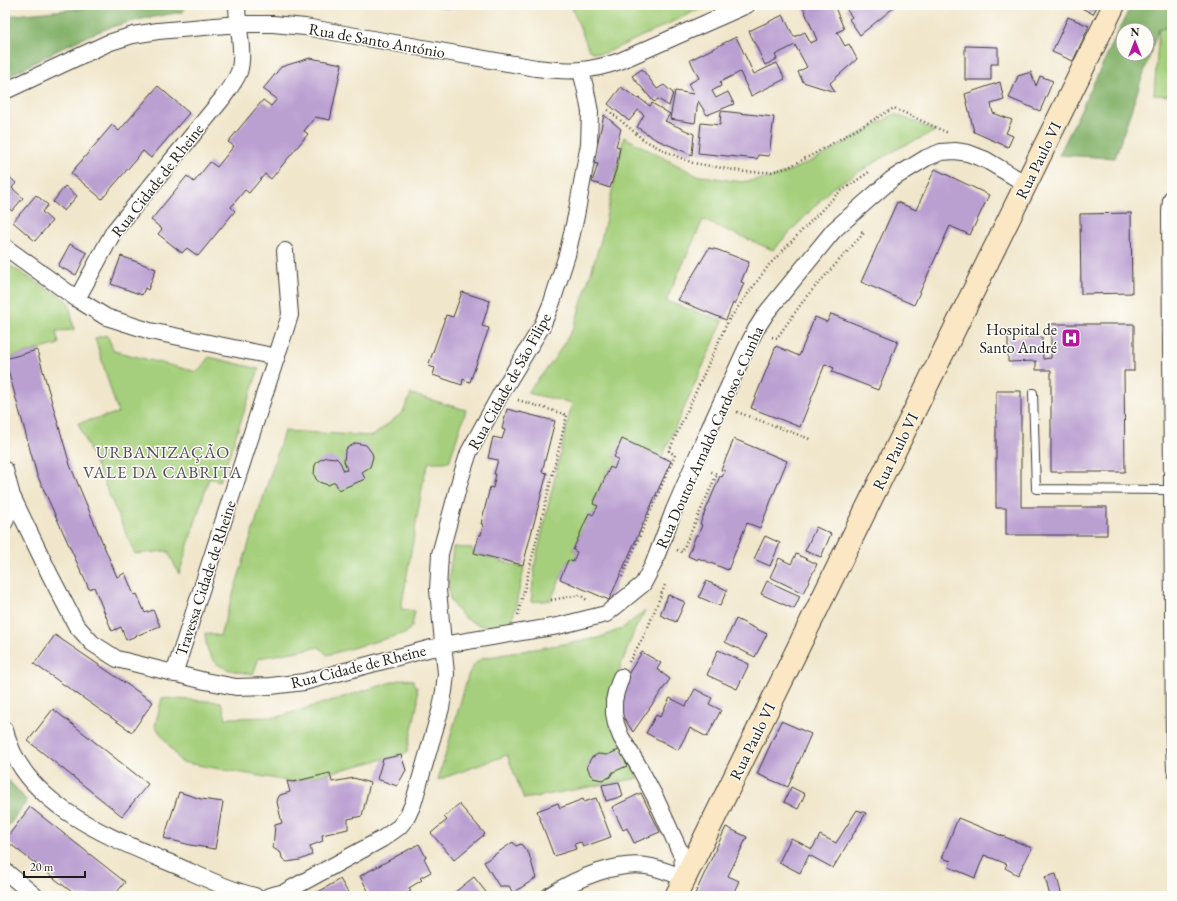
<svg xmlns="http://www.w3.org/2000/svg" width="1177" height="901" font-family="'EB Garamond',serif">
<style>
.green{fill:#a5cf7b;stroke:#60764c}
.forest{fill:#84b26b;stroke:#506744;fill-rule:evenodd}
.building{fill:#ba9fd1}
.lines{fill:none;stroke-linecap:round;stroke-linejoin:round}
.service-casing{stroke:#3c3a36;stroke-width:10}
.minor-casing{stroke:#3c3a36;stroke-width:18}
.secondary-casing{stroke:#3c3a36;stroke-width:24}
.path{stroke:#3c3a36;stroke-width:2.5;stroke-dasharray:1 3;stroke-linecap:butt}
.service{stroke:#fff;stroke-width:8}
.minor{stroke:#fff;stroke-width:16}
.secondary{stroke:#fbe7c3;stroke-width:22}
.labels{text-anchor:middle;stroke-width:3;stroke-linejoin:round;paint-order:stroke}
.street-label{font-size:16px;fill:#1c1c1c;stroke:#fdfcf7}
.poi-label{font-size:16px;fill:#1c1c1c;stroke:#fdfcf7;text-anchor:end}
.neighbourhood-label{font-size:17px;letter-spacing:1px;fill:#534a5b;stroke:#fdfcf7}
</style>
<rect width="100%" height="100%" fill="#fdfcf7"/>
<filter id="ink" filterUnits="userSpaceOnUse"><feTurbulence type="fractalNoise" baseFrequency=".025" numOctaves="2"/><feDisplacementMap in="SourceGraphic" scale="8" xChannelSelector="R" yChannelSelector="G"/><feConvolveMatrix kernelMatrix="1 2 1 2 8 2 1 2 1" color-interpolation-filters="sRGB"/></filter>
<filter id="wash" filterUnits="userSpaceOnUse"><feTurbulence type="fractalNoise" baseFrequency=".012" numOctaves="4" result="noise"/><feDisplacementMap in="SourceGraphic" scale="16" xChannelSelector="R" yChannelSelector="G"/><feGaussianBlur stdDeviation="0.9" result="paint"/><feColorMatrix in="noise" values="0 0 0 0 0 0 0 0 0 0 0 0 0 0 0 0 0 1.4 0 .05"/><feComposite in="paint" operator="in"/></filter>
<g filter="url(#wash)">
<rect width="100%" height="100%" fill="#f0e6cb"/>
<path class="green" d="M571,5H708L606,53C599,54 594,53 589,50Z
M1159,28L1172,29V96L1154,95Z
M895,114L936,131L899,148L832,188L773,250L703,220L666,301L723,321L662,457H614L618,459L614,469L610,467L593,503L598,506L593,515L589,514L573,550L577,552L573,562L568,560L551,600L531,602L535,563L572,403L527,393L553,361L574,327L601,240L624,137L696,175L741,182L776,177L822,156Z
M5,263L69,302L74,330L56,331L59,344L5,359Z
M107,335L114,351L197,372L209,357L259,369L220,481L209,478L179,574L168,551L135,554L78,423L118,413L95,338Z
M411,394L466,410L449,462H429L424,477L401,609L415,611L412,626L406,633L327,655L319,647L259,658L253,674C223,670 207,667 205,633L220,636L284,431L373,436L403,412Z
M453,547L472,548L474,553L524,568L511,627C502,627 492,629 483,626C468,623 449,608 449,590C448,576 452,561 453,547Z
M645,611L635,629L613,686L639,778L524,799L507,755L438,780L468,676C471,668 475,662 483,658L598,638L621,629Z
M402,679L413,680L417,688L418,701L407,753L293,782L181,762L155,726L162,698L221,702L226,718L278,717Z"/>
<path class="forest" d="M115,5H185L183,12C158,16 127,21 103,30C69,42 37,62 5,78V16Z
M1131,5H1172V28H1159L1115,158L1059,155ZM1123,30H1147V54H1123Z
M5,776L27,801L5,831Z"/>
<g id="blocks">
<path class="building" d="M445,5H468V6L445,9Z
M802,5H834L844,29L837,32L845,46L849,44L857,59L830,83L835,92L803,82L798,72L807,67L795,45L775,55L777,59L765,65L749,31L783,15L794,37L805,32L810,43L817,40Z
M850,5H897L860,35L849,19L852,17L846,9Z
M1076,5H1098L1093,14Z
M1068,17L1089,26L1073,61L1052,52Z
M736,37L754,74L777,63L785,79L751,96L740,72L720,82L721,86L712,91L716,98L728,92L734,104L707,115L698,101L695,123L670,119L675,91L694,94L688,84L699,78L690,60Z
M965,46L998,47V64H991V80H965Z
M310,58L342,64L330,120L315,117L304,131L308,134L271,179L265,174L249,193L245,190L231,207L235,211L198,256L187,248L182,253L158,234L162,229L151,220L187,176L194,182L210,162L217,167L234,146L228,142L263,100L271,106L277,99L263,89L281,67Z
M642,69L657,89L664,85L673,93L669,106L658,99L654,102L632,76Z
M1031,72L1036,86L1040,76L1053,81L1040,111L1009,98L1018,76Z
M1000,82L1004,100L991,104L993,113L1012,120L1006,133L1013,136L1008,147L974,132L965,94Z
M158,86L189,113L151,158L143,151L102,199L71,173L112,125L119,131Z
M621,87L638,99L639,98L650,106L652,103L670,114L665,121L694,134L692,155L655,139L637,127L644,115L638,110L629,121L608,104Z
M721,111L774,117L769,156L758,155L757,159L698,153L701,123L720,125Z
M604,115L621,129L616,146L620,147L616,170L610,188L592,182L598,164L593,163Z
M935,169L989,195L970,235L950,226L914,305L861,282L897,202L916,210Z
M5,173L16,183L12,188L23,198L12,211L5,205Z
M65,186L77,196L64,211L53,202Z
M36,195L48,205L42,212L52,221L35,241L13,222Z
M1131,213L1132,293L1081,294L1080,214Z
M70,244L87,253L76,275L58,266Z
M709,248L718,250L749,262L741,282L744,283L735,304L733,303L726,320L678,300Z
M121,256L156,269L148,290L145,288L142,295L111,284Z
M462,292L490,301L482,326L489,328L470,382L463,379L462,385L433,375L435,368L428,366L446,315L453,317Z
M831,314L898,341L878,390L832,372L834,368L825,364L800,427L751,408L776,346L799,356L815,317L827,322Z
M1051,324H1134V371H1124L1125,472H1051V370H1036V361L1008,362V337H1042L1043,359L1051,358Z
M37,350L70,465L117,577L125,573L134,595L137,594L145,613L153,610L160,626L126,640L121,627L112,631L94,587L89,589L37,475L5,359Z
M996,391H1021V507H1107V535H1006V508H996Z
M507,409L555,421L542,472L547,473L523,565L474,553L479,535H481L483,524H481L490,487L493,488L496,474H494L498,460L488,458L493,437L502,439L505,430L502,429Z
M622,439L671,461L609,600L560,579L568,560L573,562L577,552L573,550L589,513L593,515L598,506L593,504L610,467L614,469L618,459L614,457Z
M734,439L787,461L760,528L747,523L728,570L698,558L697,560L688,556L696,535H698L702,525L700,524L720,476L722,477L725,471L721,470Z
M356,443L366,445L372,453L373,457L370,467L362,472L365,479L339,490L335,482L328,485L319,482L316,479L314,474L315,465L318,461L326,457L336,458L340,462L344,471L347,470L344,461L345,452L347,448Z
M816,527L831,534L821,557L805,551Z
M765,536L780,543L770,566L754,559Z
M796,554L817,564L803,593L770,577L779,558L791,564Z
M706,581L727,590L720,606L699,597Z
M767,581L800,596L794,609L761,594Z
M668,595L685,602L676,622L660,615Z
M736,619L767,634L755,657L725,642Z
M55,635L153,702L132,732L34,664Z
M718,650L749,664L737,689L707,675Z
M642,652L661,663L657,669L670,679L633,732L622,715L621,704L625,679Z
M695,689L712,698L709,704L721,710L707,737L690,728L678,750L646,733L656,715L660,717L670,698L686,706Z
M53,709L148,784L122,816L28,741Z
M781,721L811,734L788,787L757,774Z
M621,749L627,766L613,772L610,777L602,780L593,778L590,774L587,766L591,758L598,754L607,755Z
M401,755L406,770L397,786L377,779L383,759Z
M330,773L332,782L354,778L370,783L362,816L348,819V829L322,835L323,841L310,846L312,855L300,860L287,862L284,860L282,858L281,853L273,848L275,825L282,823L277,802L278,798L280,795L290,792L287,781L293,782Z
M619,782L623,796L606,801L602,785Z
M791,787L805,794L798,809L784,802Z
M179,792L201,799L223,802L215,849L190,845L164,838Z
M641,793L660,832L634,843L627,828L623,830L612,807Z
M596,798L611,837L583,847L581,842L574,844L576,849L554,856L537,811L558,803L560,808L583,799L584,802Z
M459,804L485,834L454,860L431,833L447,820L444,817Z
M30,807L125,882L114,896H77L5,840Z
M857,810L866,813L833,868L809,855L800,873L779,862L791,838L812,849L820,835L836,843Z
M958,818L1032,848L1018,875L1005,868L1007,864L984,855L975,878L949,867L951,861L942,858Z
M726,827L747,837L728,876L739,881L732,896H694Z
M513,842L516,846L521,844L529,854L536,878L513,893L509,886H499L484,862Z
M419,844L426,857L424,858L431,872L420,878L422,880L409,888L411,891L401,896H371L360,876Z
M1056,874L1062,896H1050L1045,877Z
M474,877L489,896H450Z
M340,879L350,896H312Z"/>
</g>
</g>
<g filter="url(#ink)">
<use href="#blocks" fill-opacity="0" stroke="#3c3a36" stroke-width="1"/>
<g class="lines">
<g class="service-casing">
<path id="service" d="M1172,188L1167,200L1166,212L1170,746L1171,769L1172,774
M1033,393L1036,489L1171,490"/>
</g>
<g class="minor-casing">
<path id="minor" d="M5,91L108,43L133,35L158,31L238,24H273L305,27L536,68C568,72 589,72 620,61L747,5
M5,247L77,299L114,231L222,99C228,90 235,82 239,72C245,53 237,25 237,5
M77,299L106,317L150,331L277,357
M5,470L12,496L50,575L76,625L92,643L117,659L205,681L236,687L271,686L304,682L443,645L558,626L606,614L643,584L653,565L674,510L705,438L745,351L756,329L767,312L834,230L892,179L926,158L941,152L955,151L968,153L986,160L1026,184
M5,522L12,496
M174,674L290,315L285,251
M5,730C23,806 112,838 175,865C201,876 228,890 255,896
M5,871L35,896
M269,896L285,892L382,839L399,827L407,817L413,804L441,708L444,691L446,674L438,590L440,554L461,477L469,452L500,395L542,326L552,302L567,255L576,216L589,144L590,112L586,91L581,71
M549,896C575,879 620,859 652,867C663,870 674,874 684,878L682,856L655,797L639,767L621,737L616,724L614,713V701L616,692L621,677"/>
</g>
<g class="secondary-casing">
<path id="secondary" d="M676,896L1114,5"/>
</g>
<path class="path" d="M608,110L644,140L667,152L693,163L745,172H771L789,167L812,155L894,108L948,133
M772,337L777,338L806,297L864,233L861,231
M518,400L567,415L518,615
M737,412L810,439
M677,550L682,552L717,474L709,471
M622,577L675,455L669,451L728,321L769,265L837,194L869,172
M551,600L580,595L587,600
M629,662L646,632L665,585"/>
<use href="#service" class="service"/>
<use href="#minor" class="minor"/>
<use href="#secondary" class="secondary"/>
</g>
</g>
<defs>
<g id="hospital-square" transform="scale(1)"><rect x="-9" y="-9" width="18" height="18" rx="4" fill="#b5179e" stroke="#fdfcf7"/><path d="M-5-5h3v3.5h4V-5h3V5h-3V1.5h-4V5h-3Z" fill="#fff"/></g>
</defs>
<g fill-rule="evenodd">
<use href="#hospital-square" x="1071" y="338"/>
</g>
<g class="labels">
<g class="street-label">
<text transform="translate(377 40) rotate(10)" y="6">Rua de Santo António</text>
<text transform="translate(1038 160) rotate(-64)" y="6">Rua Paulo VI</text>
<text transform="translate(157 180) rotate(-52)" y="6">Rua Cidade de Rheine</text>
<text transform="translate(509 381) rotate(-61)" y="6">Rua Cidade de São Filipe</text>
<text transform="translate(709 437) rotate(-66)" y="6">Rua Doutor Arnaldo Cardoso e Cunha</text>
<text transform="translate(895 451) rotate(-64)" y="6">Rua Paulo VI</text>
<text transform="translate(205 578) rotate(-72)" y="6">Travessa Cidade de Rheine</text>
<text transform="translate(358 666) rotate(-14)" y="6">Rua Cidade de Rheine</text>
<text transform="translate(752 741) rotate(-64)" y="6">Rua Paulo VI</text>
</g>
<g class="poi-label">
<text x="1057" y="335">Hospital de<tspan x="1057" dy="18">Santo André</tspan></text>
</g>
<g class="neighbourhood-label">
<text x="163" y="458">URBANIZAÇÃO<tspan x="163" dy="20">VALE DA CABRITA</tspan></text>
</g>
</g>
<rect width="1177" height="901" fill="none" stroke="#fdfcf7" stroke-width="20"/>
<g transform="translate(1135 42)"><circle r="19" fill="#fdfcf7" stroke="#a3a29f"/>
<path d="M0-3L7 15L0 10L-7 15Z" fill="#b5179e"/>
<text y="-6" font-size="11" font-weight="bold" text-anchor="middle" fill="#1c1c1c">N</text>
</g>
<path d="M24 871v6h61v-6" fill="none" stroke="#1c1c1c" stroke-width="2"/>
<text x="30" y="871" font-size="12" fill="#1c1c1c" stroke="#fdfcf7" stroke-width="3" paint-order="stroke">20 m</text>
</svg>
